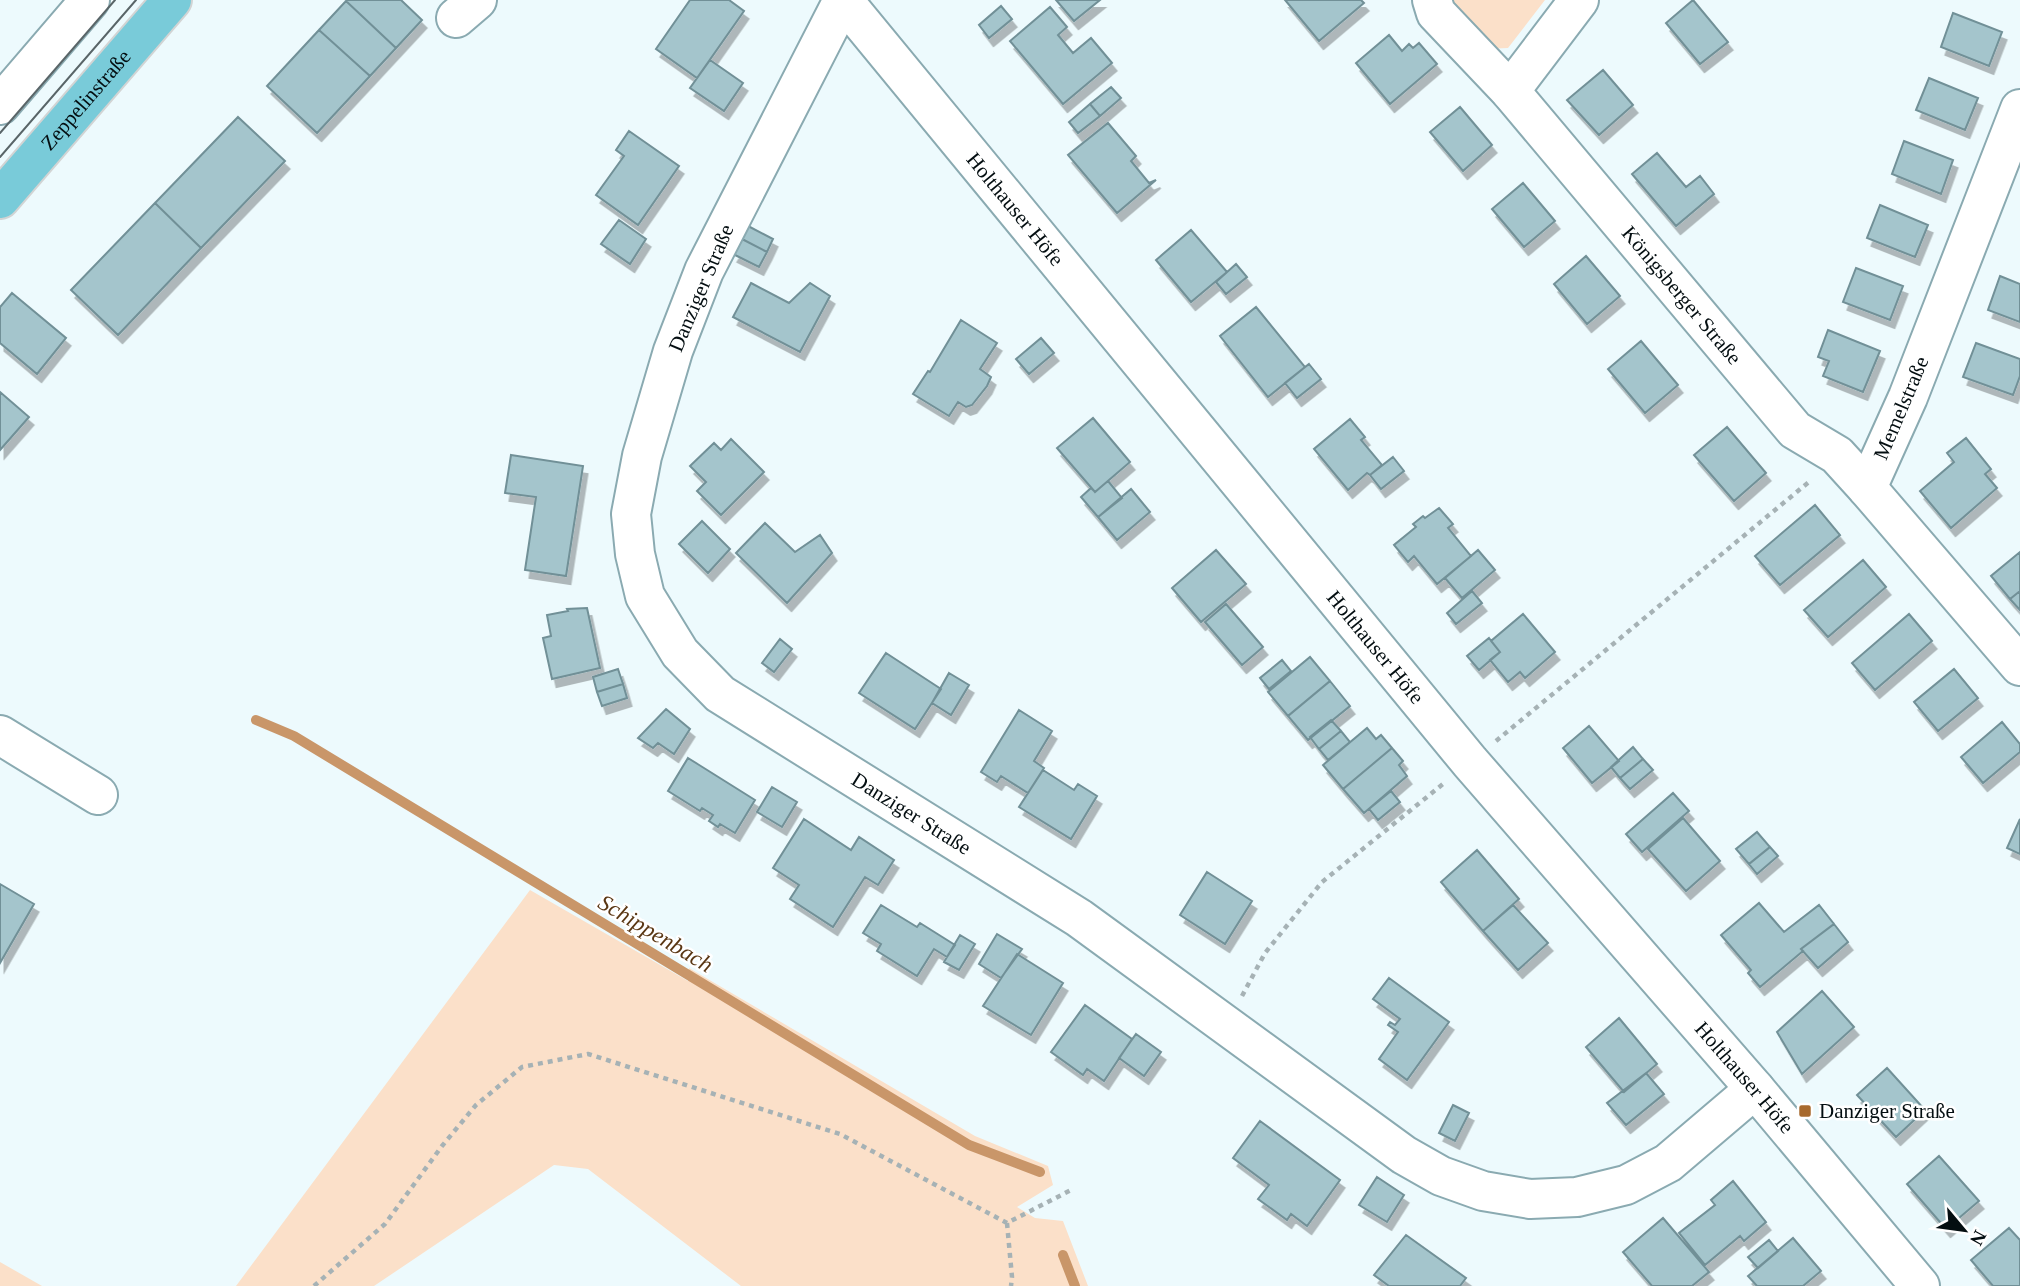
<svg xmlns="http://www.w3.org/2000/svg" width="2020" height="1286" font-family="'Times New Roman',serif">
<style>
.green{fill:#fbe0c9}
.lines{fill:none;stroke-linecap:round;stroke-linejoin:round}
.stream{stroke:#c99669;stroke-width:10}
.building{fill:#a4c5cc;stroke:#719097;stroke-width:2;filter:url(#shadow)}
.minor-casing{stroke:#8aaab1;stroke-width:42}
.major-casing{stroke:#d2d4d4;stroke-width:42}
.path{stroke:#a6b2b5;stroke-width:4.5;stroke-dasharray:5 5;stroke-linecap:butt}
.minor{stroke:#fff;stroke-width:38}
.major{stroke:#79cbd9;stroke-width:38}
.tram{stroke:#596568;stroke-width:2}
.poi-dot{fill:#a76a2e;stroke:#fff;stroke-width:2.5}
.labels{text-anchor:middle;stroke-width:5;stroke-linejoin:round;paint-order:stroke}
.street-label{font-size:21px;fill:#040e11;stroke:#fff}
.poi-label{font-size:21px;fill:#040e11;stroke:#fff;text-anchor:start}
.water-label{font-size:23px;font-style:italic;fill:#5a3714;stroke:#fff}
</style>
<defs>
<filter id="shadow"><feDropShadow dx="4.5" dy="8" stdDeviation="0" flood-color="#0004"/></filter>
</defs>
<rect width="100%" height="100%" fill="#edfafd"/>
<path class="green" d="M1448,0H1545L1508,48L1484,49Z
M530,890L688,981L689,968L975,1136L1048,1166L1053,1185L1017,1207L1035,1218L1063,1221L1088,1286H741L588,1169L554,1165L374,1286H236Z
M0,1262L42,1286H0Z"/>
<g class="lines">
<path class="stream" d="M256,720L294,736L969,1145L1040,1172
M1063,1255L1075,1286"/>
</g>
<path class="building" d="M348,0H401L422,20L396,48L346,1Z
M690,0H729L744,11L697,78L656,49Z
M1056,0H1100L1074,21Z
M1285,0H1361L1364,3L1319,41Z
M1693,0L1728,42L1700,64L1666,23Z
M346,1L396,48L370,76L319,30Z
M1001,6L1012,19L989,38L979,25Z
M1050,7L1067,27L1058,35L1073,53L1091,38L1112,63L1063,104L1010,41Z
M1953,13L2002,32L1989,66L1941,47Z
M319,30L370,76L317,133L267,86Z
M1389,35L1402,51L1409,44L1413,48L1419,43L1437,64L1390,104L1356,63Z
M710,60L743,83L724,111L690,88Z
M1603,70L1633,105L1599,135L1567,100Z
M1929,78L1978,98L1965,130L1916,110Z
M1111,87L1121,98L1100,116L1090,104Z
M1090,104L1100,116L1078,133L1069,122Z
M1460,107L1492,145L1463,171L1430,132Z
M238,117L285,161L201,248L155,203Z
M1108,123L1136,156L1131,161L1149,183L1156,180L1117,213L1068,155Z
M629,131L679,166L638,225L596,195L624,156L616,150Z
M1904,141L1953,160L1941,194L1892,174Z
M1657,153L1686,187L1700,176L1714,194L1676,226L1632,174Z
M1523,183L1555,221L1524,247L1492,209Z
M155,203L201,248L118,335L71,290Z
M1880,205L1928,225L1915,257L1867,238Z
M619,220L646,239L630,264L601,244Z
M748,226L773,239L767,252L742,239Z
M1191,230L1227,272L1191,302L1156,260Z
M742,239L767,252L759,267L733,254Z
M1586,256L1620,296L1587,324L1554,284Z
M1236,264L1247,277L1226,294L1216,282Z
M1856,268L1903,286L1890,320L1843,302Z
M2000,276L2020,284V322L1988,310Z
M751,283L789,303L810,283L830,296L800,352L733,317Z
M12,293L66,338L37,374L0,343V307Z
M1256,307L1305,367L1268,397L1220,336Z
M961,320L997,343L980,369L991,377L987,386L972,405L966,407L958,402L949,416L913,394L928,371L930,372Z
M1828,330L1880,351L1863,392L1823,376L1829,361L1818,357Z
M1041,338L1054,353L1029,374L1016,359Z
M1641,341L1678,385L1645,413L1608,369Z
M1976,343L2020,359V376L2013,395L1963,377Z
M1309,364L1321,379L1297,398L1285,383Z
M0,392L29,417L0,450Z
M1093,418L1130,462L1095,492L1057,448Z
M1350,419L1365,437L1361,440L1382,465L1370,475L1367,473L1348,490L1314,449Z
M1727,427L1766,473L1734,501L1694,455Z
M1966,438L1991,469L1985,474L1997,488L1951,528L1920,491L1954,462L1947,453Z
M731,439L764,472L721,515L697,491L706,482L690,466L714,443L721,450Z
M511,455L583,466L566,576L525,570L536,497L505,493Z
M1393,457L1404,471L1381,489L1370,475Z
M1108,481L1122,498L1098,517L1081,497L1091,488L1095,492Z
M1131,489L1150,512L1117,540L1098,517Z
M1815,505L1840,535L1780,585L1755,556Z
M1439,508L1453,524L1448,528L1471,556L1437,584L1414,556L1408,562L1394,545L1416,527L1413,524L1423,516L1425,518Z
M702,521L730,549L708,573L679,544Z
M765,523L795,552L820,535L832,553L787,603L736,553Z
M1216,550L1246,584L1201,622L1172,588Z
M1478,550L1495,570L1462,598L1445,578Z
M2020,552V591L2010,599L1991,576Z
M1863,560L1886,587L1828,637L1804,610Z
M1472,591L1482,603L1456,624L1447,613Z
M2020,591V610L2010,599Z
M1226,604L1263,647L1242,665L1205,622Z
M587,608L600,668L552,679L543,638L551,636L547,615L568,611L567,609Z
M1523,614L1555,652L1525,678L1520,672L1508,682L1490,660L1500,652L1491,641Z
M1909,614L1932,641L1875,690L1852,663Z
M1489,638L1500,652L1479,670L1467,656Z
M780,639L792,649L774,672L762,663Z
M886,653L941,689L915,729L859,693Z
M1310,657L1330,681L1288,716L1268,692Z
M1282,660L1291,671L1269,689L1260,678Z
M618,669L623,684L597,692L593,677Z
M1954,669L1978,698L1938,731L1914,702Z
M949,673L969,685L951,715L932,703Z
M1330,681L1350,706L1308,740L1288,716Z
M623,684L627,698L602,706L597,692Z
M666,709L690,729L674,754L658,743L653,748L638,738Z
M1019,710L1052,731L1034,761L1044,768L1028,793L1001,776L997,782L981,772Z
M1331,720L1341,731L1319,749L1310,737Z
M2002,722L2020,744V752L1983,783L1961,757Z
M1589,726L1619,761L1592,783L1563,748Z
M1367,728L1376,739L1381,735L1392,748L1343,789L1323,765Z
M1341,731L1350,742L1328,760L1319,749Z
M1633,747L1643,759L1620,778L1611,767Z
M1392,748L1403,761L1399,765L1407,776L1364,813L1343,789Z
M688,758L755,800L735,833L720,824L718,827L709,821L713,815L702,808L700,811L668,791Z
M1643,759L1653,770L1630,789L1620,778Z
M1043,770L1074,790L1078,784L1097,796L1071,839L1019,807Z
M772,787L797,802L782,827L757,812Z
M1391,791L1400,802L1378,820L1369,809Z
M1673,793L1689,811L1642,852L1626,834Z
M1683,818L1720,861L1686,891L1648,849Z
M804,819L851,850L859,837L894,860L878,885L865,877L833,927L790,899L799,885L773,868Z
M2020,819V854L2007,848Z
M1757,832L1770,847L1749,864L1736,849Z
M1770,847L1778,856L1757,874L1749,864Z
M1477,850L1519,899L1483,931L1441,882Z
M1207,872L1252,901L1225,944L1180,915Z
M0,884L34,904L0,963Z
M1759,903L1784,932L1819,905L1834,924L1801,949L1803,951L1760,987L1748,973L1751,970L1721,935Z
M881,905L917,927L920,923L955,945L947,957L934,949L917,976L877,951L881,944L863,933Z
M1513,905L1548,943L1518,970L1483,931Z
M1834,924L1848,942L1818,968L1801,949Z
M997,934L1022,949L1001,978L979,964Z
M960,935L975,944L959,970L944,962Z
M1017,954L1063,983L1031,1035L983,1006Z
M1389,978L1449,1022L1407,1080L1379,1059L1398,1032L1388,1025L1390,1022L1395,1025L1400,1019L1373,999Z
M1822,991L1854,1027L1802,1074L1777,1032Z
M1085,1005L1132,1039L1104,1081L1087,1069L1083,1075L1051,1052Z
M1619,1018L1657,1064L1624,1092L1586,1047Z
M1136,1034L1161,1052L1144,1076L1119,1058Z
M1887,1068L1925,1110L1896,1137L1857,1095Z
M1646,1073L1664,1094L1626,1125L1607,1103Z
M1453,1105L1469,1113L1455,1141L1439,1133Z
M1260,1121L1340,1180L1307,1226L1291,1214L1287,1220L1258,1199L1269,1185L1233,1158Z
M1939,1156L1979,1201L1946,1229L1907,1184Z
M1377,1177L1404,1195L1387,1222L1359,1205Z
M1733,1181L1766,1222L1744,1241L1740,1236L1705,1265L1679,1233L1715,1205L1711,1200Z
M1663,1218L1709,1272L1692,1286H1652L1623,1252Z
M2009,1228L2020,1240V1286H1993L1971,1260Z
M1406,1235L1466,1278L1460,1286H1389L1374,1275Z
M1793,1238L1821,1271L1803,1286H1757L1748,1276Z
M1769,1240L1778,1251L1758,1268L1748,1257Z"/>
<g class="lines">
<g class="minor-casing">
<g id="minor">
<path id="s1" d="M843,0L704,271L673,351L642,456L631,514L635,554L645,596L680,653L720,694L1079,918L1404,1155L1441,1176L1483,1191L1530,1199L1577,1197L1626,1185L1668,1163L1755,1089"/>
<path id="s2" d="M843,0L1470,762L1755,1089L1920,1286"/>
<path id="s3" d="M1432,0L1436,13L1510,91L1795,430L1837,455L1867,488"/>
<path d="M456,18L477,0"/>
<path d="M1510,91L1579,0"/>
<path d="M0,105L90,0"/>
<path d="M2020,109L1908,397L1867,488L2020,666"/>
<path d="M0,735L98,795"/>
</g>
</g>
<g class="major-casing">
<g id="major">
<path id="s4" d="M0,199L172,0"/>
</g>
</g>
<path class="path" d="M1496,741L1810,481
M1242,996L1265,953L1322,882L1443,784
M1007,1223L1012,1277L1011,1286
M314,1286L385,1224L442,1146L476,1105L522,1067L588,1054L840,1134L1007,1223L1073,1189"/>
<use href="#minor" class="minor"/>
<use href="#major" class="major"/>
<path class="tram" d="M0,133L115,0
M0,157L136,0"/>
</g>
<rect class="poi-dot" x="1798" y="1104" width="14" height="14" rx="3.5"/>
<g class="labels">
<g class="street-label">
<text dy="7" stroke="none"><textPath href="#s4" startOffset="131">Zeppelinstraße</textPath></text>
<text dy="7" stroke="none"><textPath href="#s2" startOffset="271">Holthauser Höfe</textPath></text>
<text transform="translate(701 288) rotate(-67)" y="7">Danziger Straße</text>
<text dy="7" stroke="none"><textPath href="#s3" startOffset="388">Königsberger Straße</textPath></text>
<text transform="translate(1901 408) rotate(-67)" y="7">Memelstraße</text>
<text dy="7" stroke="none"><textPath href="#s2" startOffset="838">Holthauser Höfe</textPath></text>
<text dy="7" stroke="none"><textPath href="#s1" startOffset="992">Danziger Straße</textPath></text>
<text dy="7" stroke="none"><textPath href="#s2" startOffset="1405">Holthauser Höfe</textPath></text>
</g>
<g class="poi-label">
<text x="1819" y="1118">Danziger Straße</text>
</g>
<g class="water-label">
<text transform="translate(656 933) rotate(31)" y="8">Schippenbach</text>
</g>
</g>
<g transform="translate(1964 1230) rotate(119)" stroke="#ffffff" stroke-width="5" paint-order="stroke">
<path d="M0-5L12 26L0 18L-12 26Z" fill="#040e11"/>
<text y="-10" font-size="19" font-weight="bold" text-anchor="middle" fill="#040e11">N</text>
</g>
</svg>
